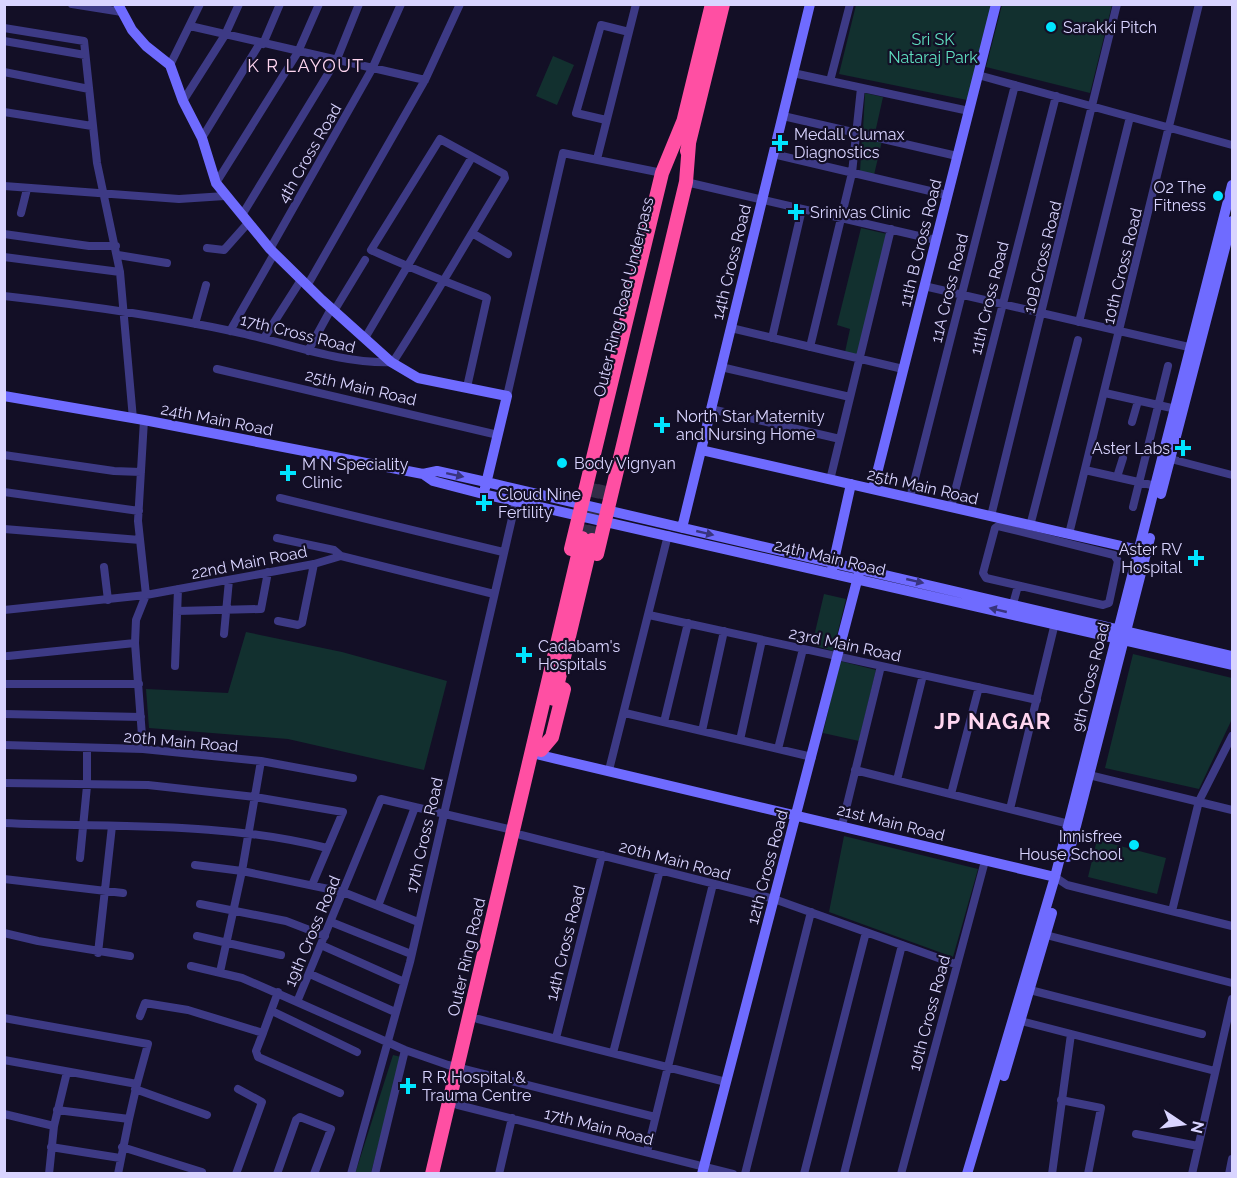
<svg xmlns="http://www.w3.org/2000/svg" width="1237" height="1178" font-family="Raleway,sans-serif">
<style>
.green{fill:#12302f}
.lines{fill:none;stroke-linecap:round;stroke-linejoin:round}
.highway-tunnel{stroke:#312d47;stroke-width:14;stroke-dasharray:14 7;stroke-linecap:butt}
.street{stroke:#3d3a85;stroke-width:8}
.secondary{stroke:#6f6bff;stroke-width:10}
.highway{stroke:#ff4fa3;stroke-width:14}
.oneway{fill:#38347d}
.poi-dot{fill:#00e5ff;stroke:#130f26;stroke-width:2}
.labels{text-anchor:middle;stroke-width:4.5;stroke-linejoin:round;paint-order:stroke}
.poi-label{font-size:16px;fill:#d9d4ff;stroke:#130f26;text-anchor:start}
.park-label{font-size:16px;fill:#5fe0c0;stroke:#130f26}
.street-label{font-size:16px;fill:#d9d4ff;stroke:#130f26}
.neighbourhood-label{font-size:18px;letter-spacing:1.5px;fill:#ffd6f0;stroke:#130f26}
.district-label{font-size:22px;font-weight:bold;letter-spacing:1.5px;fill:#ffd6f0;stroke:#130f26}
</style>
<rect width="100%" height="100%" fill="#130f26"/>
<path class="green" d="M856,5H992L967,100L839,74Z
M1002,5H1112L1090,93L986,67Z
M553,56L574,65L557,105L536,96Z
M865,93L883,97L875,133L863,130Z
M862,136L882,141L874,175L860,172Z
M861,228L887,234L857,355L845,352L850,329L837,325Z
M824,594L846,599L833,651L812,645Z
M246,632L342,652L447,681L424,770L288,739L149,728L146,689L228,693Z
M1133,654L1232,678V719L1199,789L1105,768Z
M840,661L876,670L859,741L823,733Z
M844,836L978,869L953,957L829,912Z
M1097,840L1166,858L1157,894L1088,877Z
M393,1055L401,1057L371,1173L355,1174Z"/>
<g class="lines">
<path class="highway-tunnel" d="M582,538L596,480
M592,540L606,482"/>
<path class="street" d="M72,4L122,12
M190,26L425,80
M4,28L84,41L97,163L120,272L133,419
M4,41L85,55
M263,44L280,4
M170,65L200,4
M4,72L89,89
M793,73L969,111
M978,75L1232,145
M830,81L850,4
M183,101L225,35L239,4
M4,112L92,126
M783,116L957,156
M606,120L576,113L601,25L629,32
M202,138L260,43
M773,154L947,195
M597,159L636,4
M686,182L936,240
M216,183L298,52L319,4
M4,186L179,199L225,196
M21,213L27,189
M242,215L337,59L359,4
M472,233L508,254
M4,234L89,246H116
M207,248L224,250L248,223
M270,249L372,69L401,4
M118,255L167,263
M4,257L120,272
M307,286L425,80L460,4
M924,286L1193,348
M4,296C83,305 158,315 236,332C289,343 339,364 393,362C432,302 468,239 505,178L504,174L440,139L371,250C408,267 446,282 485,297L487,298L467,387
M334,311L365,260
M1079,322L1130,117
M195,324L206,285
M731,328L903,369
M230,331L274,254
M264,338L301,280
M365,338L472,157
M772,338L802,209
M810,347L852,173L861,88
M308,351L331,309
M721,367L850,397
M217,369L498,435
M1105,393L1176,409
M507,396L563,153L662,173
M711,409L840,439
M1132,422L1138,401
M4,455L114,471L141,472
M1167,458L1232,475
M1085,470L1156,486
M1117,477L1123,458
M830,480L891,229
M4,492L139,511
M280,498L503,552
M910,498L1015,85
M951,507L1056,96
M1133,507L1168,366
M991,516L1117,4
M998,526L1114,555L1118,561L1109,603L1103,605L986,578L983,573L995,528Z
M1030,526L1078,340
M4,529L140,540
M1069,534L1199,4
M277,538L334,550L341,556
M104,567L108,600
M1013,604L1018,586
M4,610L146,595L314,564L341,556L494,594
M177,611L261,609L268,572
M649,615L1037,700
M278,621L298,625L302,623L314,564
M224,634L229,580
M8,656L135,643
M175,666L178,589
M4,684H139
M625,713L812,757
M4,714L141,717
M664,722L688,623
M702,731L724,631
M740,740L762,640
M4,745L143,749L261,761L353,778
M143,749L135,643L136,620L146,595L138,521L144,420
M778,749L803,649
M261,761L242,871L343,892L418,922
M609,770L668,535
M855,770L1069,824
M1089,775L1232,810
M897,780L923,675
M4,783L148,785L255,797L343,812L312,885
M951,794L979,687
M1010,809L1055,623
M4,823C114,828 220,821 327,848
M842,825L881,666
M521,835L774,899L955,964
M80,858L87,786V748
M195,865L242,871L220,972
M1055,877L1067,885L1232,926
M4,879L123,893
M200,904L286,921L325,936
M378,906L415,807
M1172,911L1199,801L1232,736
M331,922L411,954
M4,933L38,941L130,956
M1046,935L1232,983
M197,936L281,955
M321,945L404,982
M98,953L112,826
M191,966L242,978L297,1002L381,799L513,830
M310,974L395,1012
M1026,989L1202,1034
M297,1002L405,1050L448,1065L655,1117
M272,1011L357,1052
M140,1016L145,1003L188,1010L263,1033L278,992
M4,1018L148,1044L137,1084
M478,1019L726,1082
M1021,1021L1215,1071
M263,1033L256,1051L258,1057L340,1093
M556,1038L602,855
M613,1053L660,870
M4,1060L137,1084L129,1119
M135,1089L207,1115
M1061,1100L1101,1108L1088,1174
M458,1105L733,1174
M57,1110L129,1119L118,1174
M4,1114L54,1126
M1136,1134L1198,1146
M51,1147L120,1158
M122,1147L202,1172
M647,1152L713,884
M49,1174L54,1126L67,1072
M236,1174L262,1102L238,1089
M277,1174L296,1120L300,1117L331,1129L314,1174
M351,1174L410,962L516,501
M375,1174L405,1050
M499,1174L512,1118
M745,1174L811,912
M804,1174L866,932
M844,1174L902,945
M901,1174L985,861
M1052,1174L1071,1034
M1192,1174L1232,999
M1229,1174L1232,1159"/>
<path class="secondary" d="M118,4L132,30L146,46L170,65L183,101L202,138L216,183L270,249L322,300L391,362L418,378L507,396L485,488
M4,396L144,420L423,474L433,481L483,494L1232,665
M701,450L1139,550
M423,474L437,471L486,482L1232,656
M873,489L996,4
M1161,494L1232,221
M682,528L810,4
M832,569L851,484
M540,755L1055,877
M1068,857L1150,538
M1004,1076L1052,913
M702,1174L859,573
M967,1174L1055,877L1232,185"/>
<path class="highway" d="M681,131L712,4
M687,151L723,4
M571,549L662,173L683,122
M597,554L686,182L689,144
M554,699L592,540
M541,750L552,737L564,689
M432,1174L582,538"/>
</g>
<defs><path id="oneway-solid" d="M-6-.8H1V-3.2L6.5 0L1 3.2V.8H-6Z" transform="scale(1.5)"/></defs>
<g class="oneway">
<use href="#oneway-solid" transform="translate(455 475) rotate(12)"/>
<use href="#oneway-solid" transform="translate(705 533) rotate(13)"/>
<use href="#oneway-solid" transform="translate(915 581) rotate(13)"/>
<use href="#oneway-solid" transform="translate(998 610) rotate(-167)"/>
</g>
<g class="poi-dot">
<circle cx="1051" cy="27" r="6"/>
<path d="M777 134h6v6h6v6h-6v6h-6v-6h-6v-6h6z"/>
<circle cx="1218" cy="196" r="6"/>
<path d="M793 203h6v6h6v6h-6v6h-6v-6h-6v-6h6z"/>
<path d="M659 416h6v6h6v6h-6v6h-6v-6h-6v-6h6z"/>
<path d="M1180 439h6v6h6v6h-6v6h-6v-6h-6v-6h6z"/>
<circle cx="562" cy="463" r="6"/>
<path d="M285 464h6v6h6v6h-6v6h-6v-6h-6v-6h6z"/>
<path d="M481 494h6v6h6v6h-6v6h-6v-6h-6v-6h6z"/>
<path d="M1193 549h6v6h6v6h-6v6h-6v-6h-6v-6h6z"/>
<path d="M521 646h6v6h6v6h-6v6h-6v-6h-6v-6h6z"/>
<circle cx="1134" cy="845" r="6"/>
<path d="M405 1077h6v6h6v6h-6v6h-6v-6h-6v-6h6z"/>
</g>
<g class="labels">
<g class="poi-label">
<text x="1063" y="33">Sarakki Pitch</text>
<text x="794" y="140">Medall Clumax<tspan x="794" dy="18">Diagnostics</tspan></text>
<text x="1206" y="193" text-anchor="end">O2 The<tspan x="1206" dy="18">Fitness</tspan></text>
<text x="810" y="218">Srinivas Clinic</text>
<text x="676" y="422">North Star Maternity<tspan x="676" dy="18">and Nursing Home</tspan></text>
<text x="1170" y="454" text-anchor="end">Aster Labs</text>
<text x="574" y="469">Body Vignyan</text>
<text x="302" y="470">M N Speciality<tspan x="302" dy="18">Clinic</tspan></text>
<text x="498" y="500">Cloud Nine<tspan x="498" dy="18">Fertility</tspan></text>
<text x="1182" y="555" text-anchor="end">Aster RV<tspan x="1182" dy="18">Hospital</tspan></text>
<text x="538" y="652">Cadabam's<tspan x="538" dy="18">Hospitals</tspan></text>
<text x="1122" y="842" text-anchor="end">Innisfree<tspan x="1122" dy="18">House School</tspan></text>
<text x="422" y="1083">R R Hospital &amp;<tspan x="422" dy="18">Trauma Centre</tspan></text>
</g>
<g class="park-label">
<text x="933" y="45">Sri SK<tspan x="933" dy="18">Nataraj Park</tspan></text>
</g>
<g class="street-label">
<text transform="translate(309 153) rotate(-60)" y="6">4th Cross Road</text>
<text transform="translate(920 243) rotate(-76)" y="6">11th B Cross Road</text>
<text transform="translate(1042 257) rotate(-76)" y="6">10B Cross Road</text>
<text transform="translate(731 262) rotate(-76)" y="6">14th Cross Road</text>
<text transform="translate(1122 266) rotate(-76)" y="6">10th Cross Road</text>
<text transform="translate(949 288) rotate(-76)" y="6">11A Cross Road</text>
<text transform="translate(623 297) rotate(-76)" y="6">Outer Ring Road Underpass</text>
<text transform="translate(989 298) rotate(-76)" y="6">11th Cross Road</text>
<text transform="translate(298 333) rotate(14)" y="6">17th Cross Road</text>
<text transform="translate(361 387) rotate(13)" y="6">25th Main Road</text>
<text transform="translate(217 419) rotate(11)" y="6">24th Main Road</text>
<text transform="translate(923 486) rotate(13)" y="6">25th Main Road</text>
<text transform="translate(830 557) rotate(13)" y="6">24th Main Road</text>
<text transform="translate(249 562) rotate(-11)" y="6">22nd Main Road</text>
<text transform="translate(845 644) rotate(12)" y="6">23rd Main Road</text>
<text transform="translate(1090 677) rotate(-76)" y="6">9th Cross Road</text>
<text transform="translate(181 741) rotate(5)" y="6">20th Main Road</text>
<text transform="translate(891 822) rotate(14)" y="6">21st Main Road</text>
<text transform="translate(424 835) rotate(-77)" y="6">17th Cross Road</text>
<text transform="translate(675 860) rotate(15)" y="6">20th Main Road</text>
<text transform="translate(767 867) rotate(-75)" y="6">12th Cross Road</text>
<text transform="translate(312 931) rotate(-67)" y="6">19th Cross Road</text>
<text transform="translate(565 943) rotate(-76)" y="6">14th Cross Road</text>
<text transform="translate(466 957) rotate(-77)" y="6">Outer Ring Road</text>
<text transform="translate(929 1013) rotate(-75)" y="6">10th Cross Road</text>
<text transform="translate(599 1126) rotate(14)" y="6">17th Main Road</text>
</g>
<g class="neighbourhood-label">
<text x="306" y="72">K R LAYOUT</text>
</g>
<g class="district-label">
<text x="993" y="729">JP NAGAR</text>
</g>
</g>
<rect width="1237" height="1178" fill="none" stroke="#d9d4ff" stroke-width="12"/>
<g transform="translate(1183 1124) rotate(103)" stroke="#130f26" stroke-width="4.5" paint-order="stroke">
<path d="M0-4.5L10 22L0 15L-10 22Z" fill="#d9d4ff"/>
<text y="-9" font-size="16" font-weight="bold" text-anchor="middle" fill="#d9d4ff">N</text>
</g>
</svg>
